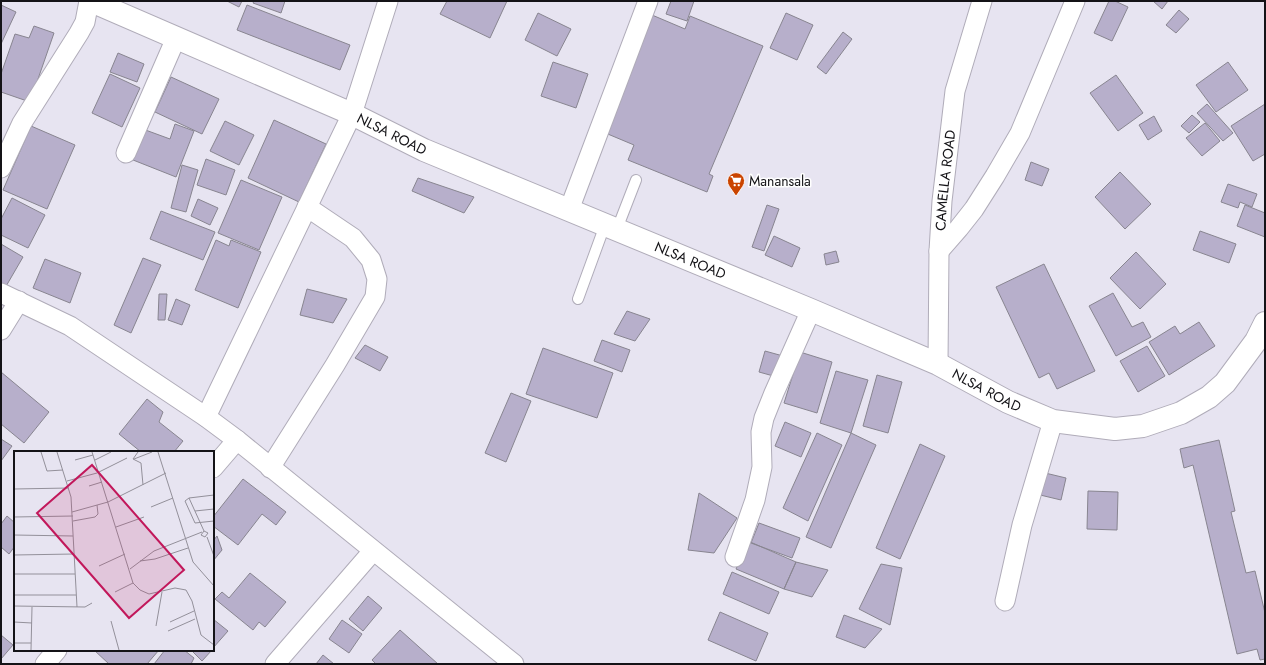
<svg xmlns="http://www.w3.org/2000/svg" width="1266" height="665" font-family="Jost,sans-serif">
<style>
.building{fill:#b7afcb;stroke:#888590}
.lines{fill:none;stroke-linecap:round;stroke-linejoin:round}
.service-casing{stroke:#b0acb9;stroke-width:12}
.minor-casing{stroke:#b0acb9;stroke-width:21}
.secondary-casing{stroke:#b0acb9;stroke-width:24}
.service{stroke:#fff;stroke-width:10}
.minor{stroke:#fff;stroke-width:19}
.secondary{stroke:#fff;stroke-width:22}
.labels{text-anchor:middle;stroke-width:3;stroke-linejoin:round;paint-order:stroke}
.street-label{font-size:14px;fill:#141317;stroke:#fff}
.poi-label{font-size:14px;fill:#141317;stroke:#fff;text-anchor:start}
.inset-road{fill:none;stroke:#93909a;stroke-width:1}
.view{fill:#c2185b;fill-opacity:0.15;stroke:#c2185b;stroke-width:2}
.inset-edge{fill:none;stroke:#141317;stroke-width:2}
</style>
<rect width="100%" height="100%" fill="#e7e4f1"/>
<path class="building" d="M227,1H242L239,7Z
M254,1H285L281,13L253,3Z
M447,1H507L490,38L440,14Z
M671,1H694L687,21L666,14Z
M1109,1H1115L1128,7L1112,41L1094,33Z
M1153,1H1168L1162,9Z
M1,5L16,12L1,44Z
M247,5L350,45L340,70L237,30Z
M1179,10L1189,19L1176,33L1166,25Z
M538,13L571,29L557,56L525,40Z
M786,13L813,25L797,60L770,48Z
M652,15L685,29L690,16L763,46L709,174L713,176L707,192L628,160L634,145L603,132Z
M34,26L54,33L30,102L1,92V74L15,34L29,38Z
M843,32L852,39L826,74L817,67Z
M118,53L144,64L137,82L110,72Z
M553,62L588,74L576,108L541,96Z
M1228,62L1248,90L1216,112L1196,85Z
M110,74L140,88L122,127L92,113Z
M1116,75L1143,113L1118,131L1090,93Z
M171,77L219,99L202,134L155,112Z
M1207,104L1233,133L1223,141L1197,113Z
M1265,104V154L1253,161L1231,126Z
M1192,115L1200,122L1189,133L1181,126Z
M1154,116L1162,131L1148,140L1139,125Z
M274,120L326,144L299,202L248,178Z
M225,121L254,135L239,165L210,151Z
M1205,123L1220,141L1202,156L1186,138Z
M175,124L194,131L176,177L128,158L140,128L170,139Z
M31,126L75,145L47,209L3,190Z
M206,159L235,170L226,195L197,185Z
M1031,162L1049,169L1042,186L1025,180Z
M182,165L198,170L186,212L171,208Z
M1120,172L1151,204L1125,229L1095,197Z
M418,178L474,197L464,213L412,191Z
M241,180L282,197L259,250L218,233Z
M1228,184L1257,194L1252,207L1240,202L1238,208L1221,202Z
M12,198L45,215L28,248L1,235V219Z
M198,199L218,208L210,225L191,216Z
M767,205L779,209L764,251L752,247Z
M1245,205L1265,213V237L1237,226Z
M161,211L215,232L203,260L150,239Z
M1200,231L1236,244L1229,263L1193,250Z
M774,236L800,248L792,267L765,255Z
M216,240L229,246L231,240L261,252L238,308L195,290Z
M1,244L23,257L5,288L1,286Z
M836,251L839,262L826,265L824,254Z
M1136,252L1166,284L1140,309L1110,278Z
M143,258L161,265L131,333L114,325Z
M45,259L81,273L70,303L33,288Z
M1044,264L1095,371L1057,389L1049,373L1039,378L996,287Z
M307,289L347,299L333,323L300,315Z
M1113,293L1132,327L1143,322L1151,337L1116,356L1089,306Z
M159,294H167L165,320H158Z
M176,299L190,305L182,325L168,320Z
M627,311L650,319L635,341L614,334Z
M1199,322L1215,346L1169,375L1149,342L1175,326L1180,334Z
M602,340L630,350L622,372L594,361Z
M365,345L388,357L380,371L355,358Z
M1147,346L1165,376L1138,392L1120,361Z
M543,348L613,373L597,418L526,394Z
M765,351L783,356L777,377L759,372Z
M800,352L832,362L817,413L784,403Z
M836,371L868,380L851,433L820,423Z
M1,372L49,412L24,443L1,424Z
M877,375L902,382L888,433L863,426Z
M511,393L531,401L506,462L485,453Z
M147,399L163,412L159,422L183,441L174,452H141L119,434Z
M785,422L811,433L801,457L775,446Z
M817,433L842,445L808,521L783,508Z
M851,433L876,445L831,548L806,537Z
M1,439L12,446L1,461Z
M1219,440L1235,511L1231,512L1246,573L1255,571L1265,613V659L1260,660L1257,649L1237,654L1193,465L1184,468L1180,449Z
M920,444L945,456L900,559L876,548Z
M1041,472L1066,478L1061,500L1036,494Z
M243,479L286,512L276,525L262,514L238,545L213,526V517Z
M1088,491L1118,492L1117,530L1087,529Z
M699,493L737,518L714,553L688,550Z
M7,516L15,523V546L9,554L1,547V524Z
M759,523L800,538L792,558L751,543Z
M217,536L222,550L213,561V541Z
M748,541L796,562L784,589L736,569Z
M796,562L828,570L812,597L784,589Z
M881,564L902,568L890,625L859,609Z
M732,572L779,592L769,614L723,594Z
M250,573L286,602L265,627L259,622L253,630L215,599L222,592L229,598Z
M368,596L382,608L363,631L349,619Z
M720,612L768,633L756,661L708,640Z
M844,615L882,629L865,648L836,637Z
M213,619L228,631L213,648Z
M342,620L362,634L349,653L329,639Z
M400,630L438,664H376L372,660Z
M1,635L13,645L1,659Z
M94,650H159L147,664H109Z
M165,650H184L194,658L191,664H154Z
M191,650H212L202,661Z
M323,655L334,664H316Z"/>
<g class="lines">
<g class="service-casing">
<path id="service" d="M617,229L636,180
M578,299L605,225"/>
</g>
<g class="minor-casing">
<g id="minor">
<path d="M126,153L176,38"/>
<path d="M1,168L22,123L79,33L85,22L89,1"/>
<path d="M569,210L648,1"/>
<path d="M939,251L959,228L974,209L995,176L1020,133L1075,1"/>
<path d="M1,293L70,326L206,417L237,440L514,664"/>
<path d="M1,330L19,301"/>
<path id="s1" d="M938,364L939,251L942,201L955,91L982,1"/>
<path d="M206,417L352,114L388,1"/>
<path d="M213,468L237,440"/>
<path d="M270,468L335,365L375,297L377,279L371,260L353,238L307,207"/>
<path d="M735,557L755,500L762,467L761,432L764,418L774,393L811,310"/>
<path d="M1005,601L1022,525L1053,421"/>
<path d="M45,664L57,650"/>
<path d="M275,664L373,551"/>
</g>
</g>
<g class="secondary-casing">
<g id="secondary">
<path id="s2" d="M91,1L352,114L424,150L811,310L938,364L1008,402L1053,421L1115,429L1143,426L1181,413L1209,397L1225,383L1256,341L1265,323"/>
</g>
</g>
<use href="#service" class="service"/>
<use href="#minor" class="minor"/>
<use href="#secondary" class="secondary"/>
</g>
<defs>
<g id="supermarket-pin" transform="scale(0.9)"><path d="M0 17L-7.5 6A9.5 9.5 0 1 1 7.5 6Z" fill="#ca4400" stroke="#fff"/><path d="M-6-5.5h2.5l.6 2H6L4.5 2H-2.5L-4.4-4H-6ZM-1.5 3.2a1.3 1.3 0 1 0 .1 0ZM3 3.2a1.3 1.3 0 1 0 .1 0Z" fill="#fff"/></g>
</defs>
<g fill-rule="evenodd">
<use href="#supermarket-pin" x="736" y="181"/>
</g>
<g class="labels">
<g class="street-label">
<text dy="5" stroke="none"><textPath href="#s2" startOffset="329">NLSA ROAD</textPath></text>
<text dy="5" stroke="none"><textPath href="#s1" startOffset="184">CAMELLA ROAD</textPath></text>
<text dy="5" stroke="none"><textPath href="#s2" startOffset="653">NLSA ROAD</textPath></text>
<text dy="5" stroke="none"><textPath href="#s2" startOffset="977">NLSA ROAD</textPath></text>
</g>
<g class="poi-label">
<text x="749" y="186">Manansala</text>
</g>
</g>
<g transform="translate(14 451)">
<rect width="200" height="200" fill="#e7e4f1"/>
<path class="inset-road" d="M27,1L33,20L49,19M43,1L57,46L63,156M78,1L119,132L126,139L135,143L161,137L172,139L178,150L187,184L200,194M124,1L119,8L127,12L129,34M144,1L179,111L200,135M120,8L138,1M61,9L79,4M81,9L97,1M53,30L83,22L113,7M75,35L88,31M0,38L55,37M175,47L190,80L194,82L191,86L187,84L190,80M175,47L171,50L181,72L200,70M175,47L200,44M137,56L159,47M181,60L200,58M58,61L94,51L152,22M0,66L59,65M59,70L81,66L84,63L83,54M102,76L130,66M0,84L59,85M193,86L200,105M0,104L60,103M126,110L141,108L174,97M85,115L111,103M116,118L140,100L188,81M0,123H61M101,141L119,132M0,144H62M0,155L71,156L78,152M97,170L105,199M0,171L18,172M156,171L180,160M142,175L148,141M154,180L181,168M0,192H17M17,199L18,156"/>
<path class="view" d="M78,14L170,119L115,167L23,62Z"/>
<rect width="200" height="200" class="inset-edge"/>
</g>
<rect width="1266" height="665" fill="none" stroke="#141317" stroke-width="4"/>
</svg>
